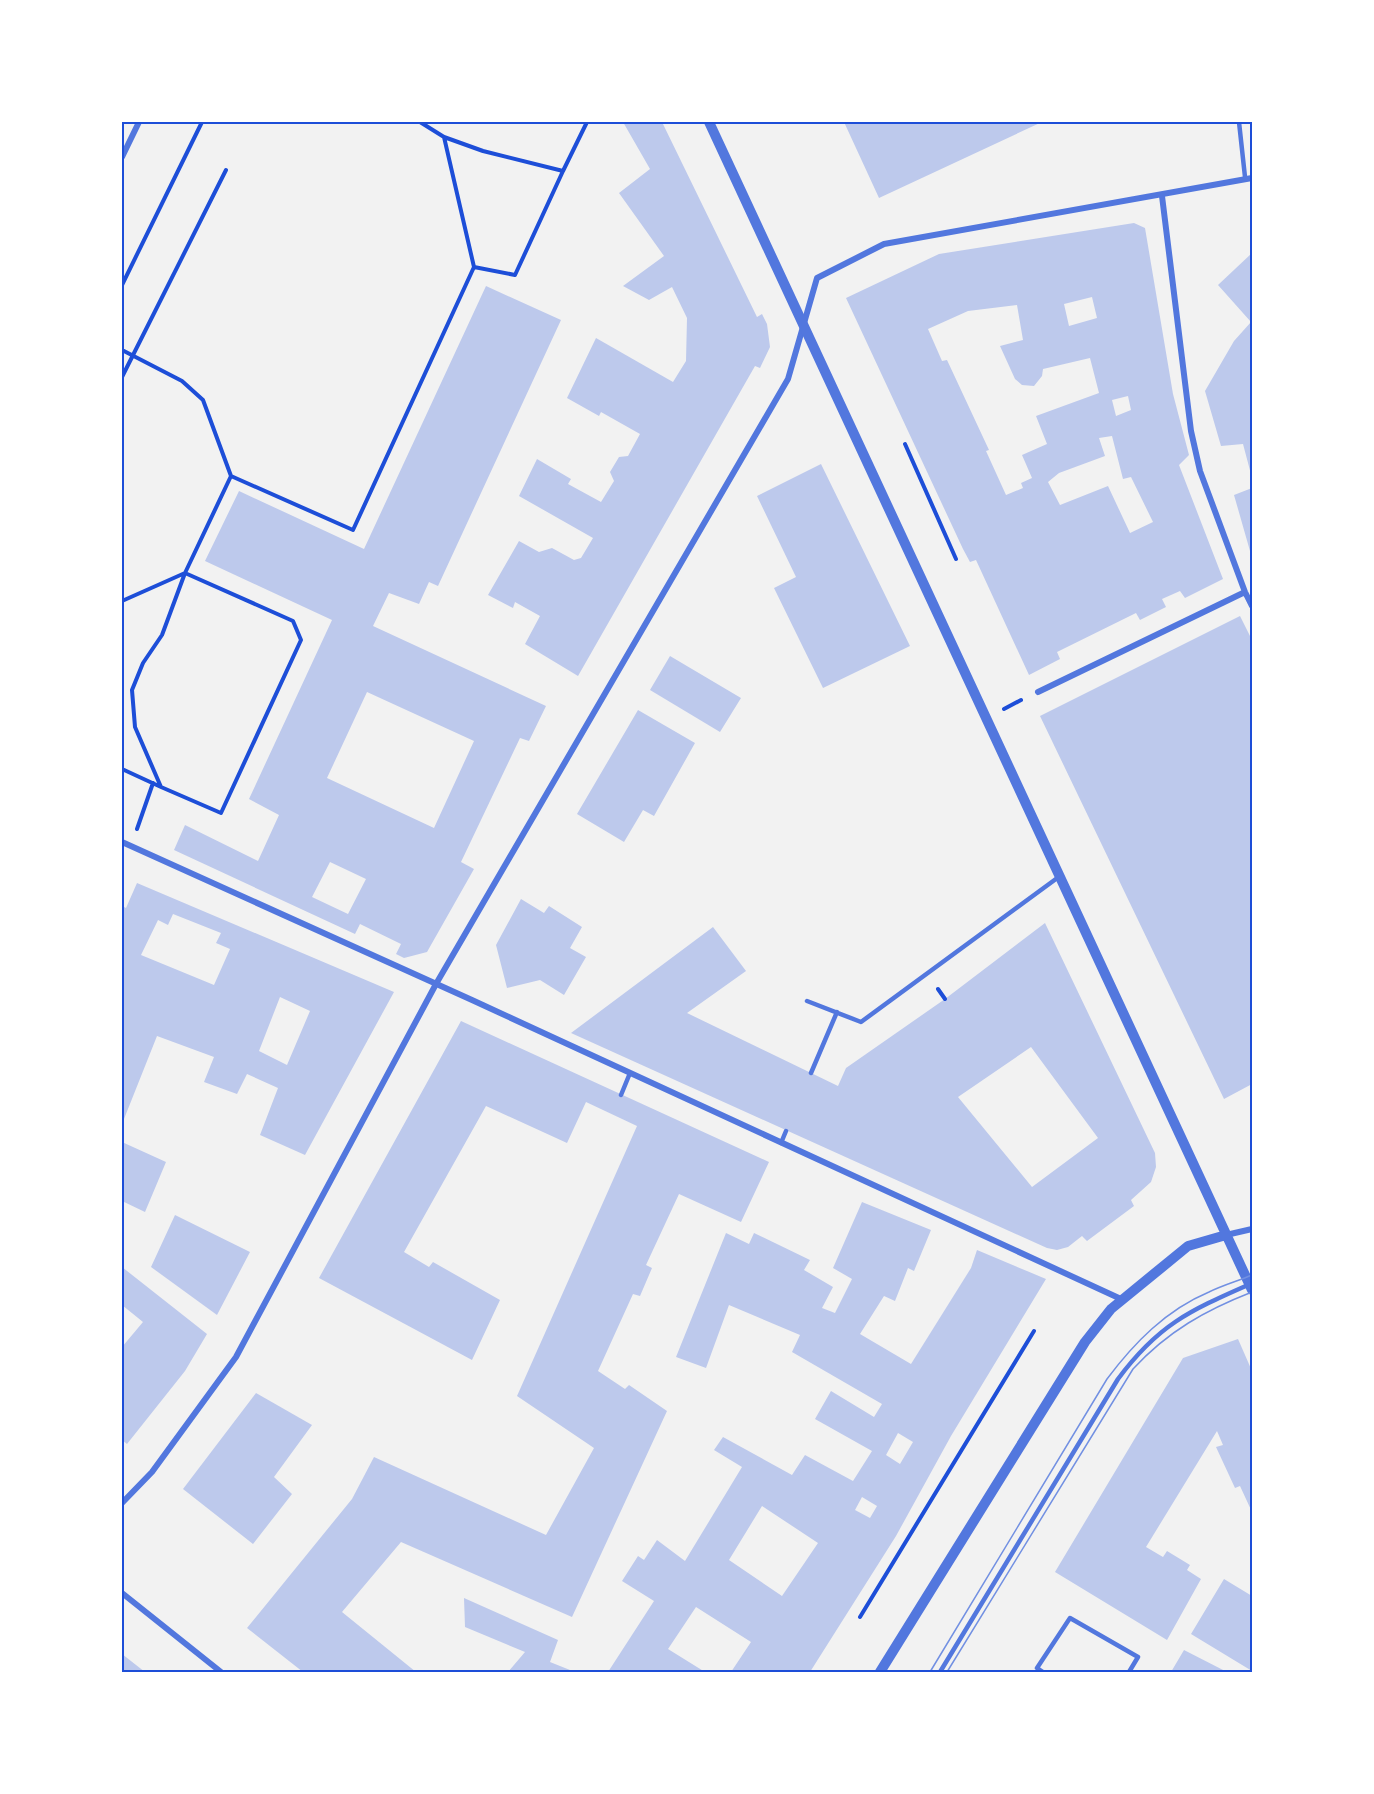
<svg xmlns="http://www.w3.org/2000/svg" width="1374" height="1794" font-family="Spectral,serif">
<style>
.building{fill:#bdc9ec;fill-rule:evenodd}
.lines{fill:none;stroke-linecap:round;stroke-linejoin:round}
.path{stroke:#1d4ed8;stroke-width:4}
.service{stroke:#5277de;stroke-width:4.5}
.minor{stroke:#5277de;stroke-width:6}
.tertiary{stroke:#5277de;stroke-width:10}
.tram{stroke:#7290e2;stroke-width:1.5}
.neatline{fill:none;stroke:#1d4ed8;stroke-width:2}
</style>
<rect width="100%" height="100%" fill="#f2f2f2"/>
<path class="building" d="M623,122H662L757,317L762,314L767,324L770,347L760,368L755,366L578,676L525,644L540,616L515,602L513,608L488,595L519,541L539,552L552,548L574,560L581,558L593,538L519,496L537,459L571,479L568,484L601,502L614,481L610,472L619,457L628,456L640,434L601,412L599,416L567,398L596,338L673,382L686,361L687,318L672,287L649,300L623,286L664,256L619,193L650,169Z
M844,122H1042L879,198Z
M1134,223L1145,228L1173,394L1189,455L1179,465L1223,579L1185,598L1180,591L1162,599L1166,607L1140,620L1136,613L1057,652L1060,659L1029,675L976,560L970,562L963,549L846,298L939,254ZM1092,297L1097,318L1069,326L1064,304ZM1017,305L1023,340L1000,346L1015,379L1022,385L1034,386L1042,376L1043,369L1090,358L1099,393L1036,416L1047,444L1022,455L1032,478L1021,483L1023,488L1006,495L986,451L989,450L947,360L942,361L928,329L968,311ZM1128,396L1131,410L1116,416L1112,400ZM1112,436L1123,479L1131,477L1153,522L1130,533L1108,486L1060,505L1048,482L1059,473L1105,456L1099,438Z
M1252,253V478L1243,444L1221,446L1205,391L1234,341L1251,322L1218,285Z
M486,286L561,320L438,586L429,582L419,604L389,593L373,626L546,706L529,741L520,738L461,862L474,869L427,952L404,958L396,954L401,944L360,924L355,934L174,850L185,825L258,861L279,815L249,799L332,620L205,561L239,491L364,549ZM367,692L474,741L434,828L327,778ZM330,862L366,879L348,914L312,897Z
M821,464L910,646L823,688L774,588L796,577L757,496Z
M1252,488V558L1234,495Z
M1240,616L1252,640V1084L1224,1099L1040,716Z
M670,656L741,698L720,732L650,690Z
M638,710L695,743L654,816L643,810L624,842L577,814Z
M137,883L394,992L305,1155L260,1135L278,1088L247,1074L237,1094L204,1082L214,1057L157,1036L122,1124V906L126,908ZM173,914L221,933L216,943L230,949L214,985L141,955L158,920L168,925ZM280,997L310,1011L287,1065L259,1051Z
M521,899L544,913L549,906L582,927L570,948L586,957L564,995L540,980L507,988L496,945Z
M1045,923L1155,1153L1156,1167L1151,1182L1131,1200L1134,1206L1087,1241L1082,1236L1068,1247L1057,1250L1047,1248L571,1033L713,927L746,971L687,1013L838,1086L846,1068L945,999ZM1031,1047L1098,1138L1032,1187L958,1097Z
M461,1021L769,1162L741,1222L679,1194L646,1265L652,1268L640,1296L633,1294L598,1371L625,1389L629,1385L667,1411L572,1617L401,1542L342,1612L416,1672H303L247,1628L352,1499L374,1457L546,1535L594,1448L517,1396L637,1126L586,1102L567,1143L486,1106L404,1252L429,1267L433,1262L500,1300L472,1360L319,1278Z
M122,1142L166,1162L145,1212L122,1201Z
M862,1202L931,1230L914,1271L908,1268L895,1301L884,1296L860,1334L911,1364L971,1268L977,1250L1046,1279L951,1436L896,1536L810,1672H731L751,1642L696,1607L668,1649L705,1672H608L654,1601L622,1581L638,1556L644,1560L657,1540L685,1561L742,1467L714,1450L723,1437L792,1475L805,1455L853,1481L872,1451L815,1419L831,1391L874,1417L882,1404L792,1352L800,1335L729,1305L706,1368L676,1357L726,1233L749,1244L754,1233L810,1260L804,1270L833,1287L822,1308L835,1313L852,1279L833,1268ZM898,1433L913,1442L900,1464L886,1455ZM862,1497L877,1506L870,1518L855,1510ZM762,1506L818,1543L782,1596L729,1560Z
M175,1215L250,1252L217,1315L151,1267Z
M122,1267L207,1334L185,1371L127,1444L122,1440V1347L143,1322L122,1305Z
M1238,1339L1252,1371V1512L1240,1486L1235,1488L1216,1447L1223,1445L1217,1431L1146,1547L1163,1557L1167,1551L1190,1565L1187,1570L1201,1579L1167,1640L1055,1572L1183,1358Z
M256,1393L312,1425L274,1477L292,1494L253,1544L183,1489Z
M1224,1579L1252,1596V1671L1191,1634Z
M464,1598L558,1640L550,1662L575,1672H508L525,1652L465,1627Z
M1184,1650L1227,1672H1171Z
M122,1654L145,1672H122Z"/>
<g class="lines">
<path class="path" d="M420,122L444,137
M474,267L515,275L563,171
M122,285L202,122
M122,350L182,381L203,400L231,476
M122,377L226,170
M905,444L956,559
M122,601L185,573L293,621L301,640L221,813L161,787
M1004,709L1021,700
M122,769L161,787L135,727L132,690L143,663L162,635L185,573L231,476L353,530L474,267L444,137L483,151L563,171L587,122
M137,829L153,783
M938,989L945,999
M860,1617L1034,1331"/>
<path class="service" d="M1239,122L1245,177
M807,1001L861,1022L1060,876
M811,1073L837,1012
M621,1095L630,1073
M781,1143L786,1131
M940,1672L1118,1379C1158,1325 1189,1311 1248,1285
M1043,1672L1037,1668L1070,1618L1138,1657L1129,1672"/>
<path class="minor" d="M122,157L139,122
M1162,196L1191,431L1200,471L1245,592L1252,606
M1038,692L1245,592
M122,842L472,1000L1121,1299
M1226,1235L1252,1229
M122,1503L152,1472L236,1357L436,984L788,379L817,278L884,244L1252,178
M122,1593L221,1672"/>
<path class="tertiary" d="M709,122L1252,1290
M880,1672L1085,1342L1111,1309L1188,1246L1226,1235"/>
<path class="tram" d="M930,1672L1107,1379C1134,1343 1166,1310 1209,1292C1223,1285 1238,1281 1252,1275
M947,1672L1133,1369C1168,1331 1206,1310 1252,1292"/>
</g>
<rect width="1374" height="1794" fill="none" stroke="#ffffff" stroke-width="246"/>
<rect x="123" y="123" width="1128" height="1548" class="neatline"/>
</svg>
